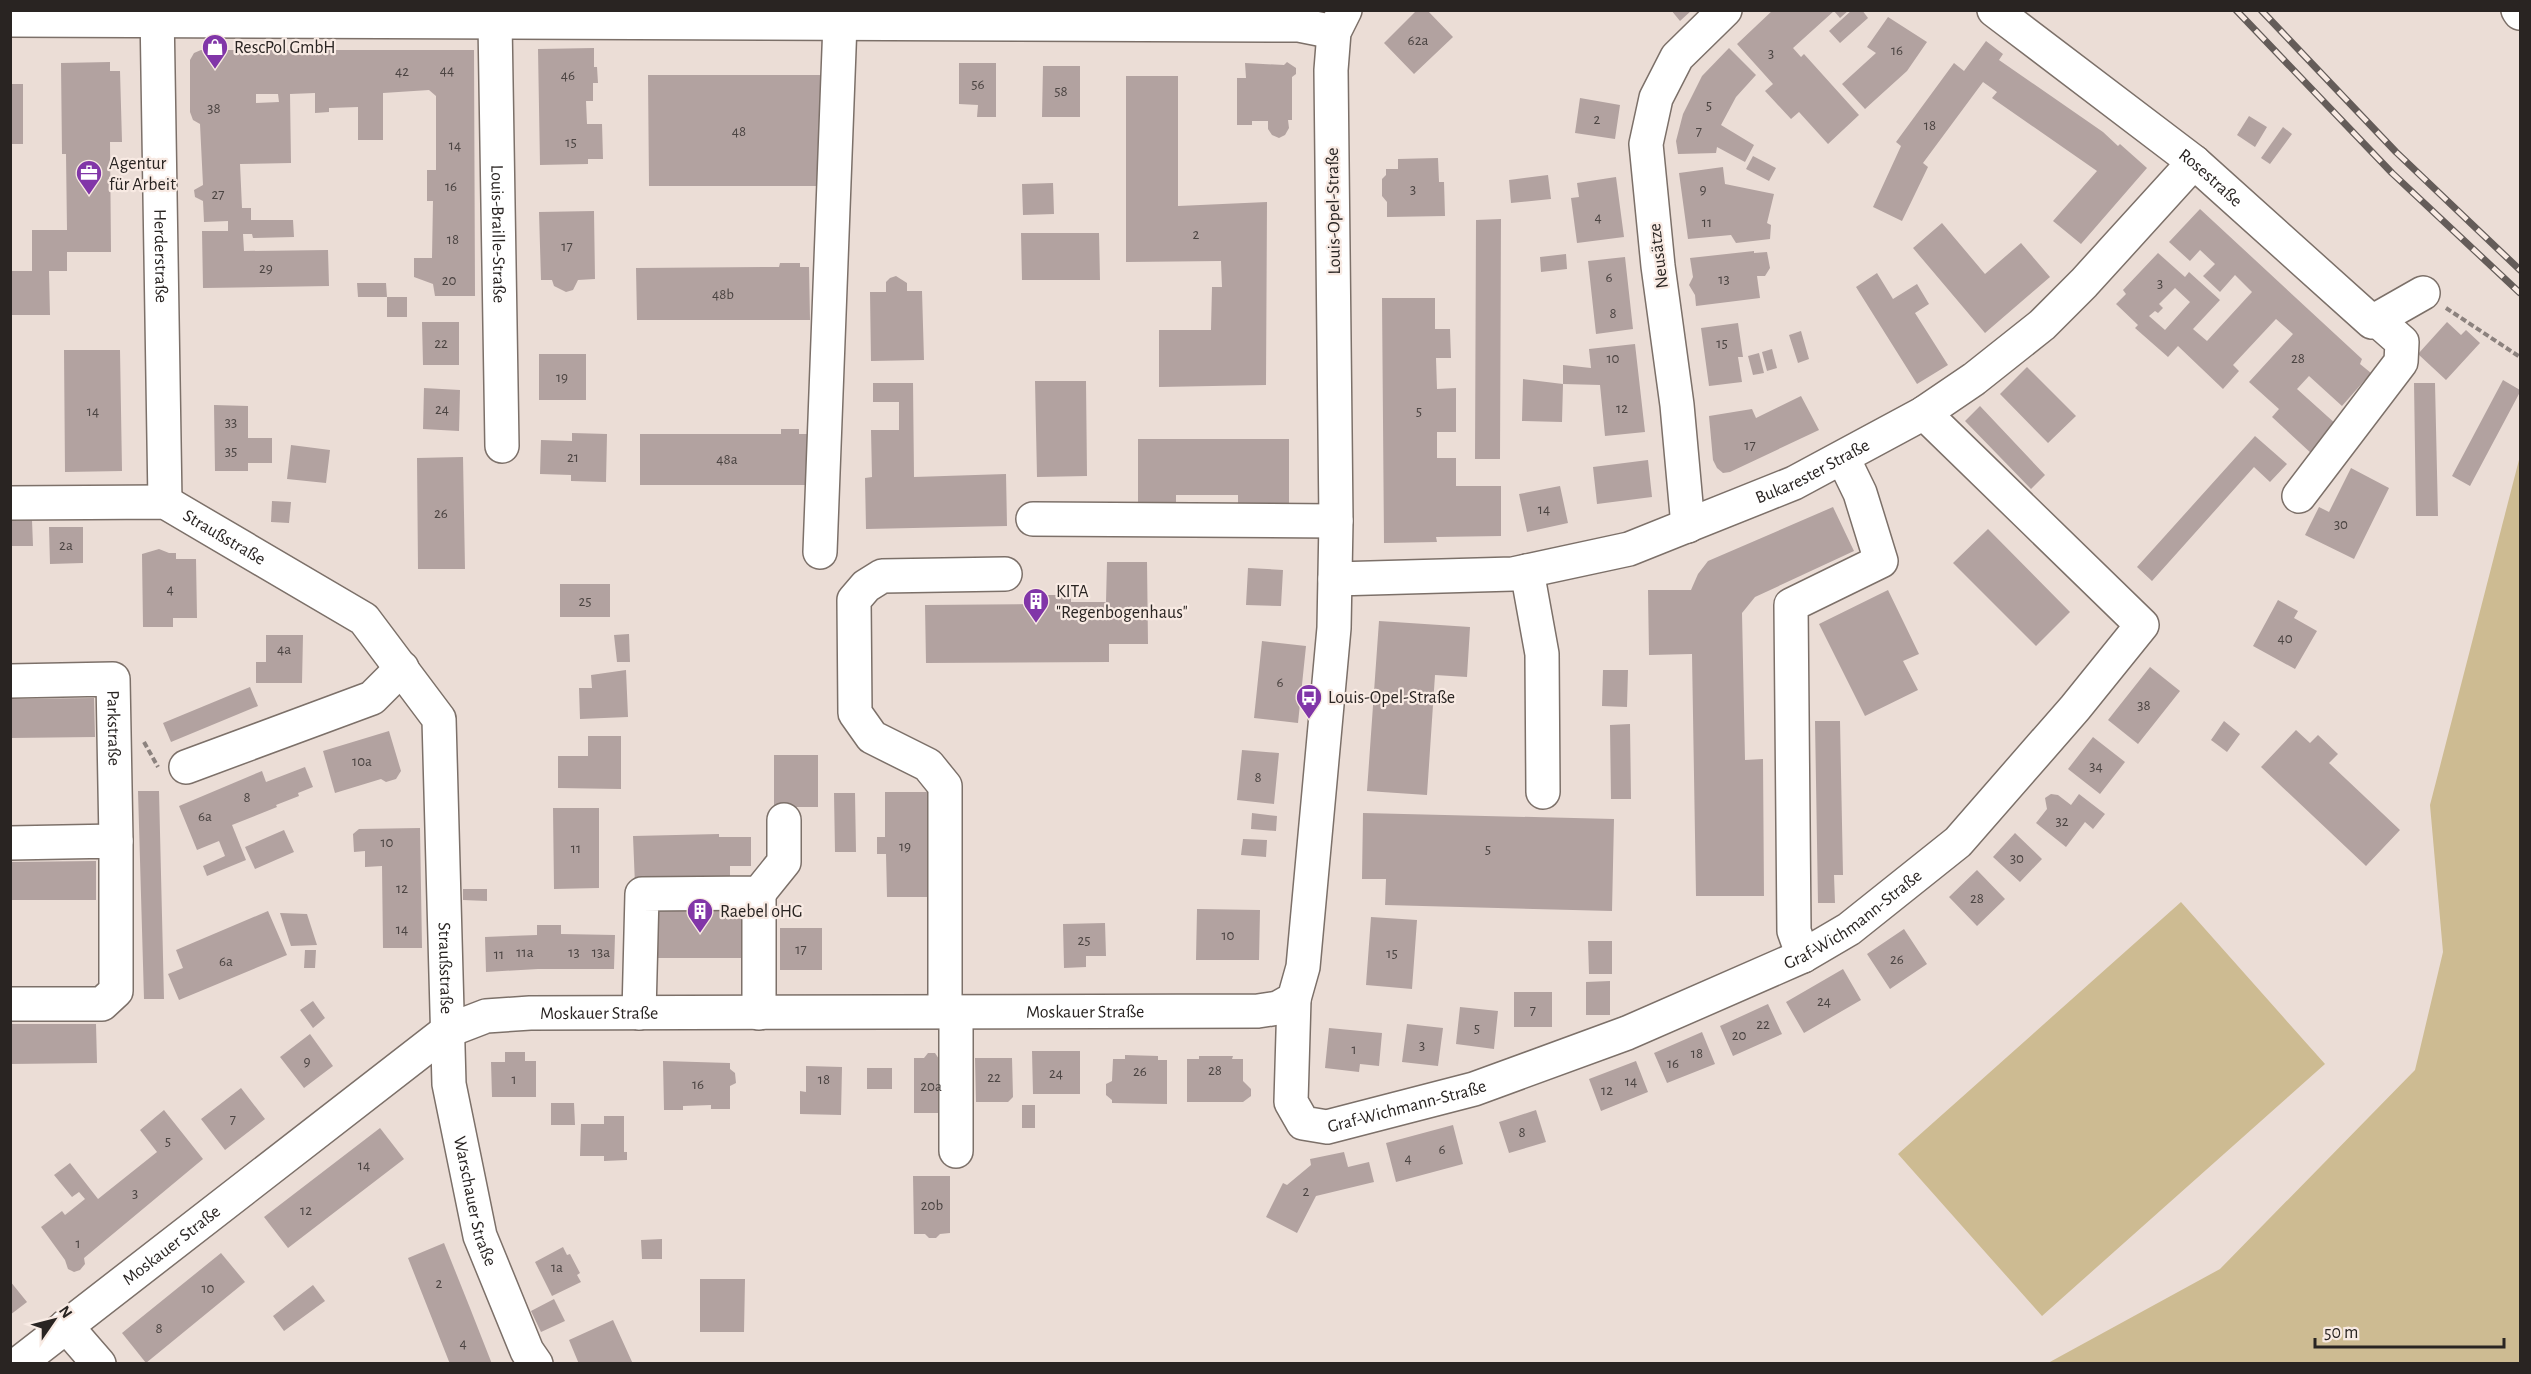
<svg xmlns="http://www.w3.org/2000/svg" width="2531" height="1374" font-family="'Alegreya Sans',sans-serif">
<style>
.green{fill:#cdbb92}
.building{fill:#b2a2a0;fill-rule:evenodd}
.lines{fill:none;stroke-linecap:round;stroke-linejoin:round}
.minor-casing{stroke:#7c7069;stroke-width:36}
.major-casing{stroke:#7c7069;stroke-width:36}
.path{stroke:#8c827e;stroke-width:4;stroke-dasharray:6 3;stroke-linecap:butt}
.minor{stroke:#fff;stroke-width:33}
.major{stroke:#fff;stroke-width:33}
.rail-casing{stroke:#645c59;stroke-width:7}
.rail{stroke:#f8eae3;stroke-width:4.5;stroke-dasharray:14;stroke-linecap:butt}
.labels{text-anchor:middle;stroke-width:4.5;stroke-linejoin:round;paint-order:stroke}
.number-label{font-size:15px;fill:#4b4442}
.poi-label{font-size:18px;fill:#292422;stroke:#f8eae3;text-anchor:start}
.street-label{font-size:18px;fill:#292422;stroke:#f8eae3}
</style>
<rect width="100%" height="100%" fill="#ebddd6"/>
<path class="green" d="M2520,456V1363H2048L2220,1269L2415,1070L2443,952L2430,805Z
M2181,902L2325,1064L2042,1316L1898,1154Z"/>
<path class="building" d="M1417,10H1427L1453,37L1414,74L1384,43Z
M1671,10H1692L1680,21Z
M1773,10H1849L1840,18L1834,11L1793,48L1801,57L1804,54L1859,115L1828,144L1799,112L1791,119L1765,91L1773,84L1737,44Z
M1852,10H1862L1868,18L1840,43L1829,31Z
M1888,17L1927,42L1907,71L1865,109L1842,84L1876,53L1867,47Z
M1986,41L2003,54L1999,60L2103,132L2118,146L2120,144L2147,168L2081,244L2053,221L2097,171L1992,98L1997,92L1983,82L1923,163L1928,167L1902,221L1873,207L1901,146L1896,142L1954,63L1964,71Z
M594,48V67H597L598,83H593V101H586L587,124H602L603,159H588V164L540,165L538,49Z
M1729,48L1756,75L1736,97L1721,125L1754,145L1745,162L1717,147L1716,153L1678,154L1676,141L1683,114L1702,76Z
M201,50H474L475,296H435L433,284L414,277V258H432L433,201H427V170H436V96L429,90L383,93V140H358V107L329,108V112L315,113V93L290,94L291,163L240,164L242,208H251V220H293L294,237L253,238L252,234H243L244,251L328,250L329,286L203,288L202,231H228V221L204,222L203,201L195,197L194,190L203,185L200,124L193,120L190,112V60L194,53ZM256,94H278L279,102L256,103Z
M110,62V71H120L122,142H110L111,252H67V271H49L50,315H10V271H32V230H67L66,154H62L61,63Z
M1287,62L1296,68V74L1292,77V120H1288L1289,128L1285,135L1279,138L1272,135L1268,129V121H1252V125H1237V78H1246L1245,63L1284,65Z
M959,63H996V117H977L978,105L959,104Z
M1043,66H1080V117H1042Z
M648,75H830V186H649Z
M1126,76H1178V206L1267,202L1266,385L1159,387V330H1211L1212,287H1222L1221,261L1126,262Z
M10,84H23V144H10Z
M1580,98L1620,105L1615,139L1575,133Z
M2249,116L2267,127L2255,147L2237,135Z
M2283,127L2292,134L2270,164L2261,158Z
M1753,156L1776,168L1769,181L1746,169Z
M1438,158L1439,182H1444L1445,216L1387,217V202L1382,196V179L1386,175V169H1398V159Z
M1723,167L1725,184L1774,194L1767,223L1771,225L1770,239L1736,243L1731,235L1688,239L1679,173Z
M1548,175L1551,199L1511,203L1509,180Z
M1616,177L1624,237L1577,243L1571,198L1579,197L1577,183Z
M1053,183L1054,214L1023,215L1022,184Z
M2200,209L2362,359L2360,364L2371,373L2342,406L2309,376L2297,389L2337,425L2312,454L2272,417L2279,409L2249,382L2293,334L2276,319L2233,365L2239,371L2223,389L2178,346L2168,357L2135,328L2138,325L2116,304L2126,294L2123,290L2158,253L2185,277L2189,272L2220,300L2193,329L2207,341L2252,292L2235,275L2220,292L2203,276L2215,264L2200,250L2190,261L2169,242ZM2175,288L2190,302L2165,330L2149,316L2155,311L2158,313L2163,308L2159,304Z
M594,211L595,279L578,280L573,290L566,292L554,286L552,280H541L539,212Z
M1501,219L1500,459H1475L1476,220Z
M1942,223L1985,274L2021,243L2050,277L1985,333L1913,248Z
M1021,233H1099L1100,280H1022Z
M1754,251V253L1767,252L1770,268L1765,276H1757L1760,298L1696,306L1695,295L1689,285L1693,277L1690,258Z
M1566,254L1567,269L1541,272L1540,257Z
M1625,257L1633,329L1596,334L1588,261Z
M780,263H800V267H809L810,320H637L636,268L779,267Z
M1877,273L1893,299L1917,284L1929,304L1915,313L1948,365L1917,384L1856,287Z
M896,276L907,283V291H922L924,360L871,361L870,292H886V282L890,278Z
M357,283H386L387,297H358Z
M387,297H407V317H387Z
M1382,298H1435V329H1450L1451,358H1436L1437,389L1456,388V432H1437V458H1456V486H1501V536L1436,537L1437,542L1384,543Z
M422,322H459V365H423Z
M2447,322L2461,335L2466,330L2480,343L2446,380L2418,354Z
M1738,323L1743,357H1738L1742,382L1709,386L1701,328Z
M1801,331L1809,359L1798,363L1789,335Z
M1635,344L1645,432L1605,436L1600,385L1563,384V365L1591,368L1589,349Z
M1772,349L1777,368L1767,371L1762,352Z
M64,350H120L122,471L65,472Z
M1759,353L1764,373L1753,375L1748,356Z
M539,354H586V400H539Z
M2027,367L2076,416L2048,443L2000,394Z
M1523,379L1563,384L1562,422L1522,421Z
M2503,380L2520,390V392L2470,486L2452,476Z
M1035,381H1086L1087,476L1037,477Z
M873,383H913L914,477L1006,474L1007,526L866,529L865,478L872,477L871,430H899V402H873Z
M2414,383H2435L2438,516H2416Z
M424,388L460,390L459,431L423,429Z
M1801,396L1819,430L1730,472L1723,473L1717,468L1713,460L1709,416L1752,409L1756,418Z
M214,405L248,406V438H272V463H248V471H215Z
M1980,406L2045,475L2031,489L1965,421Z
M781,429H799V434H813V485H640V434H781Z
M572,433L607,434L606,482L571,481V475L540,474L541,440L572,441Z
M2255,436L2287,464L2270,482L2254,467L2152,581L2137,567Z
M1138,439H1289V507H1238V495H1176V508H1138Z
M291,445L330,450L326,483L287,479Z
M463,457L465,569H418L417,458Z
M1648,460L1652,497L1597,504L1593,467Z
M2351,468L2389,488L2354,559L2305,535L2319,507L2329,512Z
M1560,486L1568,523L1527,532L1519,494Z
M272,501L291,502L289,523L271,522Z
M1833,507L1854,551L1755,597L1742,613L1745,760L1763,759L1764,896H1696L1692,654L1649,655L1648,590H1691L1698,574L1708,561Z
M32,520L33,546H12L11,521Z
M49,527H83V563L50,564Z
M1988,529L2070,612L2036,646L1953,563Z
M159,549L169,553H176V559H196L197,618H173V627H143L142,554Z
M1107,562H1147L1148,644H1109V662L926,663L925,605L1040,604V595H1071V602H1106Z
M1248,568L1283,570L1281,606L1246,605Z
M560,584H610V617H560Z
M1888,590L1919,654L1903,661L1918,690L1865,716L1819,624Z
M2278,600L2298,611L2294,618L2317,631L2295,669L2253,646Z
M1379,621L1470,627L1467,677L1435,675L1427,795L1367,791Z
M629,634L630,662H617L614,635Z
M266,635H303L302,683H256V662H266Z
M1262,641L1306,646L1298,723L1254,718Z
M2150,667L2180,691L2138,744L2108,720Z
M626,670L628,717L580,719L579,688H592L591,675Z
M1603,670H1628L1627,707L1602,706Z
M250,687L258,706L171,742L163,723Z
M94,698L95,737L10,738V699Z
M1815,721H1840L1843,875H1834L1835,903H1818Z
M2224,721L2240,734L2227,752L2211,740Z
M1630,724L1631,799H1611L1610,725Z
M2296,730L2310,743L2318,735L2338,754L2329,763L2400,830L2366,866L2261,767Z
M389,731L401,771L396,779L386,782L381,779L335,793L323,751Z
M588,736H621V789L558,788V756H588Z
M2093,737L2125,762L2100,794L2068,769Z
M1242,750L1279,753L1274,804L1237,800Z
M774,755H818V807H774Z
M305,767L313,787L298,793L299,796L276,805L277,807L232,825L246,860L207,876L203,866L225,856L219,841L197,850L179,806L262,771L266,782Z
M138,791H159L164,999H144Z
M885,792H932L933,897H887L886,854H877V837H885Z
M834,793H855L856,852H835Z
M2051,794L2058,795L2071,805L2079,794L2105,814L2093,829L2085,822L2066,847L2036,823L2047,809L2045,798Z
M553,808H599V888L554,889Z
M1252,813L1277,816L1276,831L1251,829Z
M1363,813L1614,819L1612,911L1385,905L1386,879H1362Z
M420,828L422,948H383L382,866L365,867V851L354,852L353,834L359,829Z
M284,830L294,852L255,869L245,847Z
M2015,833L2042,859L2020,882L1993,857Z
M719,834V837H751V866H730V882L635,885L633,836Z
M1243,839L1267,840L1266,857L1241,855Z
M96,861V900H10V862Z
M1977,870L2005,899L1977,926L1949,897Z
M463,889H487V901L463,900Z
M1197,909L1260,910L1259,960H1196Z
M650,910L751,911L750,958H650Z
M268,911L287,955L179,1000L168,974L183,968L176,950Z
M280,913L307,914L317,945L291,946Z
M1371,917L1417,920L1412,989L1366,985Z
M1105,923L1106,956H1086V967L1064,968L1063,924Z
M537,925H561V934L615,935L614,969H538L486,972L485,937L537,935Z
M780,928H822V970H780Z
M1904,929L1927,964L1890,989L1867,954Z
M1588,941H1612V974H1589Z
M305,950H316L315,968H304Z
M1843,969L1861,1000L1804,1033L1786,1002Z
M1610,981V1015H1586V982Z
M1514,992H1552V1027H1514Z
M313,1001L325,1018L313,1028L300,1010Z
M1768,1004L1782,1034L1733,1056L1720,1026Z
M1460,1007L1498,1011L1494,1049L1456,1044Z
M10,1024H96L97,1063L10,1064Z
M1407,1024L1443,1028L1438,1066L1402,1062Z
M1329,1028L1382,1033L1379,1066L1360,1064L1359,1072L1325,1068Z
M1702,1032L1715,1064L1667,1083L1654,1053Z
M310,1034L333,1066L304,1088L280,1057Z
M1032,1051H1080V1094H1033Z
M505,1052H525V1061H536V1097H492L491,1062H505Z
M928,1053H935L939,1059H948V1113H914V1058H924Z
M1125,1055L1158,1056V1060H1167V1104L1112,1103V1100L1106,1095V1084L1112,1081L1113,1059H1125Z
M1199,1056H1233L1232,1059H1243V1081L1251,1089V1096L1243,1102H1187V1059H1199Z
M975,1058H1012L1013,1097L1008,1102H976Z
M663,1061L730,1063V1069L735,1073L736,1083L730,1086V1109H711V1105L683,1106V1110H664Z
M1636,1061L1648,1092L1601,1111L1589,1079Z
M806,1066L842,1067L841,1115L800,1114V1091L806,1092Z
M867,1068H892V1089H867Z
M241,1088L265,1119L225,1150L201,1119Z
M551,1103H574L575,1125H551Z
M1022,1105H1035V1128H1022Z
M164,1110L203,1159L84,1258L85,1264L80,1270L74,1272L68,1269L65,1260L41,1227L62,1211L65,1215L85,1199L79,1192L72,1197L54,1175L70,1163L98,1199L157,1152L140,1130Z
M1536,1110L1546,1142L1509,1153L1499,1122Z
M604,1116H624V1152H627V1160L604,1161V1156H580L581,1124H604Z
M1453,1125L1463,1164L1396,1182L1386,1143Z
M380,1128L404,1159L288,1248L264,1217Z
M1344,1152L1348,1167L1369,1162L1374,1182L1316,1196L1297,1233L1266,1217L1283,1183L1287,1185L1311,1165L1310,1159Z
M913,1176H950V1233L940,1234L936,1238H929L925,1234H914Z
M662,1239V1259H642L641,1240Z
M444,1243L470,1308L492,1364H450L408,1258Z
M563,1247L567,1255L570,1254L580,1273L577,1275L581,1282L552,1296L535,1262Z
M221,1253L245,1282L146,1363L122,1333Z
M700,1279H745L744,1332H700Z
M10,1281L27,1302L10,1315Z
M313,1285L325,1301L284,1331L273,1316Z
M554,1299L565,1321L541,1332L531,1311Z
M613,1320L633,1364H579L569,1340Z"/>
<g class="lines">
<g class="minor-casing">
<g id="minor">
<path id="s1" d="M157,10L165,502"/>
<path id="s2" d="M1994,10L2194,162L2372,322L2423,293"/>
<path d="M2518,10L2520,13"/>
<path d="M10,20L1299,25L1334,32"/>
<path id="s3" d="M495,22L502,446"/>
<path d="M2299,496L2401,362L2402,342L2377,320"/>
<path id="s4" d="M10,503L165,502L364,619L439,719L449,1084L480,1236L527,1351L536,1364"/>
<path d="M1033,519L1336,521"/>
<path d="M1688,526L1677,405L1658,266L1646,144L1656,98L1677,57L1725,10"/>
<path d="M820,552L840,23"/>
<path d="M1527,571L1542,654L1543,792"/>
<path id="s5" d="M1335,579L1513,574L1629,549L1794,483L1924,413L1974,379L2042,325L2084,283L2194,162"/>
<path id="s6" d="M10,681L113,679L116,841"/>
<path d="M186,767L372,698L402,668"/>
<path d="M10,843L116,841V991L102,1004H10"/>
<path d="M1803,956L1794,931L1791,605L1881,561L1860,493L1843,458"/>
<path id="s7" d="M1294,999L1291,1102L1303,1123L1327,1127L1474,1089L1627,1033L1803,956L1849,929L1958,842L2075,708L2142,625L1924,413"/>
<path d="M945,1012V786L928,765L872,737L855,713L854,600L866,586L882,576L1005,574"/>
<path d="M956,1012V1151"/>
<path d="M639,1013L642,894L759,893L784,862V820"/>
<path d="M759,1013V893"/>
<path d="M66,1326L99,1364"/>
</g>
</g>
<g class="major-casing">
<g id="major">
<path id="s8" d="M18,1364L447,1031L486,1016L530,1013L1258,1011L1278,1008L1294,999L1303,967L1334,628L1336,521L1331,70L1334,32L1345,10"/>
</g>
</g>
<path class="path" d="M2446,308L2520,357
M144,742L158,767"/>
<use href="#minor" class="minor"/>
<use href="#major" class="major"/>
<g class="rail-casing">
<path id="rail" d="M2236,10L2392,173L2520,293
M2261,10L2396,152L2520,270"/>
</g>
<use href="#rail" class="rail"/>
</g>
<defs>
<g id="shop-pin" transform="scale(1.35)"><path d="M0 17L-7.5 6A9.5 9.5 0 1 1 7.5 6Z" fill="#8136a8" stroke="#f8eae3"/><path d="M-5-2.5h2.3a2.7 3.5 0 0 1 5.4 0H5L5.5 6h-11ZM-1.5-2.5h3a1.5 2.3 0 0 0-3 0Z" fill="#fff"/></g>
<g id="office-pin" transform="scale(1.35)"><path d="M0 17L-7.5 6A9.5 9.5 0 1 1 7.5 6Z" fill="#8136a8" stroke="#f8eae3"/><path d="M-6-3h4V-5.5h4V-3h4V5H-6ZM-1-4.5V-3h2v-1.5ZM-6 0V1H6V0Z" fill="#fff"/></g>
<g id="building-pin" transform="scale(1.35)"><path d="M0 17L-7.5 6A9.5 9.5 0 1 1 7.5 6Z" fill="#8136a8" stroke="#f8eae3"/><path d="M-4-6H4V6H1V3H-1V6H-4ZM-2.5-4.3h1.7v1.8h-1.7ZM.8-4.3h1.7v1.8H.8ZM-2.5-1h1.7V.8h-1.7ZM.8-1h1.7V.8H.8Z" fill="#fff"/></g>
<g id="bus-pin" transform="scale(1.35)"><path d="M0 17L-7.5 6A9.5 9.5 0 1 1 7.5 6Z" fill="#8136a8" stroke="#f8eae3"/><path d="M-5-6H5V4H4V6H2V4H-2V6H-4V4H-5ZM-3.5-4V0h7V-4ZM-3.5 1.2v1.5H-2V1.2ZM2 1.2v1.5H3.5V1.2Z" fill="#fff"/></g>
</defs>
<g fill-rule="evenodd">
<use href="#shop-pin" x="215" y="47"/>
<use href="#office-pin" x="89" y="173"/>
<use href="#building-pin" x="1036" y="601"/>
<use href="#bus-pin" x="1309" y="697"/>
<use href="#building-pin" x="700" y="911"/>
</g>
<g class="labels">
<g class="number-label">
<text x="1418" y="45">62a</text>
<text x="1897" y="55">16</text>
<text x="1771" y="58">3</text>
<text x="447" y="75">44</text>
<text x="402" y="76">42</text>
<text x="568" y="80">46</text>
<text x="978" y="89">56</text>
<text x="1061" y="96">58</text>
<text x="1709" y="110">5</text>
<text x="214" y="113">38</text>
<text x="1597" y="124">2</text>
<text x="1930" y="130">18</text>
<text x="739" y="136">48</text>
<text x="1699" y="136">7</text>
<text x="571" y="147">15</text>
<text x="455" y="150">14</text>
<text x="451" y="191">16</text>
<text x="1413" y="194">3</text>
<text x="1703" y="194">9</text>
<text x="218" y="199">27</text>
<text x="1598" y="222">4</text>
<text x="1707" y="227">11</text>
<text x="1196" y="239">2</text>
<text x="453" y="244">18</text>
<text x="567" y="251">17</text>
<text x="266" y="273">29</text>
<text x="1609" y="282">6</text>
<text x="1724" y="284">13</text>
<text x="449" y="285">20</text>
<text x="2160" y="288">3</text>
<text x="723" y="299">48b</text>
<text x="1613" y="318">8</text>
<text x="441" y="348">22</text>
<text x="1722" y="348">15</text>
<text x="1613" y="363">10</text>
<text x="2298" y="363">28</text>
<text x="562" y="382">19</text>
<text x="1622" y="413">12</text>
<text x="442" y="414">24</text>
<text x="93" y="416">14</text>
<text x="1419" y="416">5</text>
<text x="231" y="427">33</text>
<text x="1750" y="450">17</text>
<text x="231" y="456">35</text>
<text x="573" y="462">21</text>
<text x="727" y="464">48a</text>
<text x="1544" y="514">14</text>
<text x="441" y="518">26</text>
<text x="2341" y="529">30</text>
<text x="66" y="550">2a</text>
<text x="170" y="594">4</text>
<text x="585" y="606">25</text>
<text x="2285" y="643">40</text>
<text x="284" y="654">4a</text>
<text x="1280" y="687">6</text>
<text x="2144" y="710">38</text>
<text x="362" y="766">10a</text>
<text x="2096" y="771">34</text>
<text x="1258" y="782">8</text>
<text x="247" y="802">8</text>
<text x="205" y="821">6a</text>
<text x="2062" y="826">32</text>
<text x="387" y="847">10</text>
<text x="905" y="851">19</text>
<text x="576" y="853">11</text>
<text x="1488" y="854">5</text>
<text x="2017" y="863">30</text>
<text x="402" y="893">12</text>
<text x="1977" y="903">28</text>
<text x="402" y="934">14</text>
<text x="1228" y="940">10</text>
<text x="1084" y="945">25</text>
<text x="801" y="954">17</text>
<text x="525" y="957">11a</text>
<text x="574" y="957">13</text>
<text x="601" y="957">13a</text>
<text x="1392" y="958">15</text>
<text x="499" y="959">11</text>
<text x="1897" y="964">26</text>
<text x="226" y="966">6a</text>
<text x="1824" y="1006">24</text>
<text x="1533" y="1015">7</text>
<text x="1763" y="1029">22</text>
<text x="1477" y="1033">5</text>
<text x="1739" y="1040">20</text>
<text x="1422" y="1050">3</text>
<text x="1354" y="1054">1</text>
<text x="1697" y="1058">18</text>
<text x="307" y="1066">9</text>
<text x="1673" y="1068">16</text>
<text x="1215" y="1075">28</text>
<text x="1140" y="1076">26</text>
<text x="1056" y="1078">24</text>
<text x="994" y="1082">22</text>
<text x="514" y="1084">1</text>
<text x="824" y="1084">18</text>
<text x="1631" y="1086">14</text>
<text x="698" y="1089">16</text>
<text x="931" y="1091">20a</text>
<text x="1607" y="1095">12</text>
<text x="233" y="1124">7</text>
<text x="1522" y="1137">8</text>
<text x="168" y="1146">5</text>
<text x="1442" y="1154">6</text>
<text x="1408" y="1163">4</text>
<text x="364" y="1170">14</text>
<text x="1306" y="1196">2</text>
<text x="135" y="1198">3</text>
<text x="932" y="1210">20b</text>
<text x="306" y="1215">12</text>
<text x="78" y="1248">1</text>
<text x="557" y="1272">1a</text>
<text x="439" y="1288">2</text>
<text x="208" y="1293">10</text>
<text x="159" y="1333">8</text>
<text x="463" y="1348">4</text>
</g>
<g class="poi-label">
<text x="234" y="53">RescPol GmbH</text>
<text x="109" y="169">Agentur<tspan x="109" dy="21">für Arbeit</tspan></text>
<text x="1056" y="597">KITA<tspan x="1056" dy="21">"Regenbogenhaus"</tspan></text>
<text x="1328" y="703">Louis-Opel-Straße</text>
<text x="720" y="917">Raebel oHG</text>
</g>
<g class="street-label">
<text dy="6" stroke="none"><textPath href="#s2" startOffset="274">Rosestraße</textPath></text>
<text transform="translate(1333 211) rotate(-91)" y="6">Louis-Opel-Straße</text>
<text dy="6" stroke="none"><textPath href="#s3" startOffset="212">Louis-Braille-Straße</textPath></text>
<text dy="6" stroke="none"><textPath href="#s1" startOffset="246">Herderstraße</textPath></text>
<text transform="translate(1658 256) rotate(-97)" y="6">Neusätze</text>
<text dy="6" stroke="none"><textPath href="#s5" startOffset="496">Bukarester Straße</textPath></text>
<text dy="6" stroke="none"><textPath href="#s4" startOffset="224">Straußstraße</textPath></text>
<text dy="6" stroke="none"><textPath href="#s6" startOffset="152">Parkstraße</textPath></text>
<text dy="6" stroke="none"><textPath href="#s7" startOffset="720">Graf-Wichmann-Straße</textPath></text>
<text dy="6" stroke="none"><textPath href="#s4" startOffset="760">Straußstraße</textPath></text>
<text dy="6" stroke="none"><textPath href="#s8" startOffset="1184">Moskauer Straße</textPath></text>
<text dy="6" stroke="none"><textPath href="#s8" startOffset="698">Moskauer Straße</textPath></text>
<text dy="6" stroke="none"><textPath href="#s7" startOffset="234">Graf-Wichmann-Straße</textPath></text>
<text dy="6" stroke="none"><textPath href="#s4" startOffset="996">Warschauer Straße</textPath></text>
<text dy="6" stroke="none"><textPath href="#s8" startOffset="194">Moskauer Straße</textPath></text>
</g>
</g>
<rect width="2531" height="1374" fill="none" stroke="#292422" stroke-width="24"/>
<g transform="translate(54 1320) rotate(55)" stroke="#f8eae3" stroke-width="4.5" paint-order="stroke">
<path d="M0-4.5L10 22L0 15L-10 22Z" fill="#292422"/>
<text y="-9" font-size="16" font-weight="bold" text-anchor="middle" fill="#292422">N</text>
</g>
<path d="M2315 1338v9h189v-9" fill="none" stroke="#292422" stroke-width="3"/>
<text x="2324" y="1338" font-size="18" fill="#292422" stroke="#f8eae3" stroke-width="4.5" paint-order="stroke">50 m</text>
</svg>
